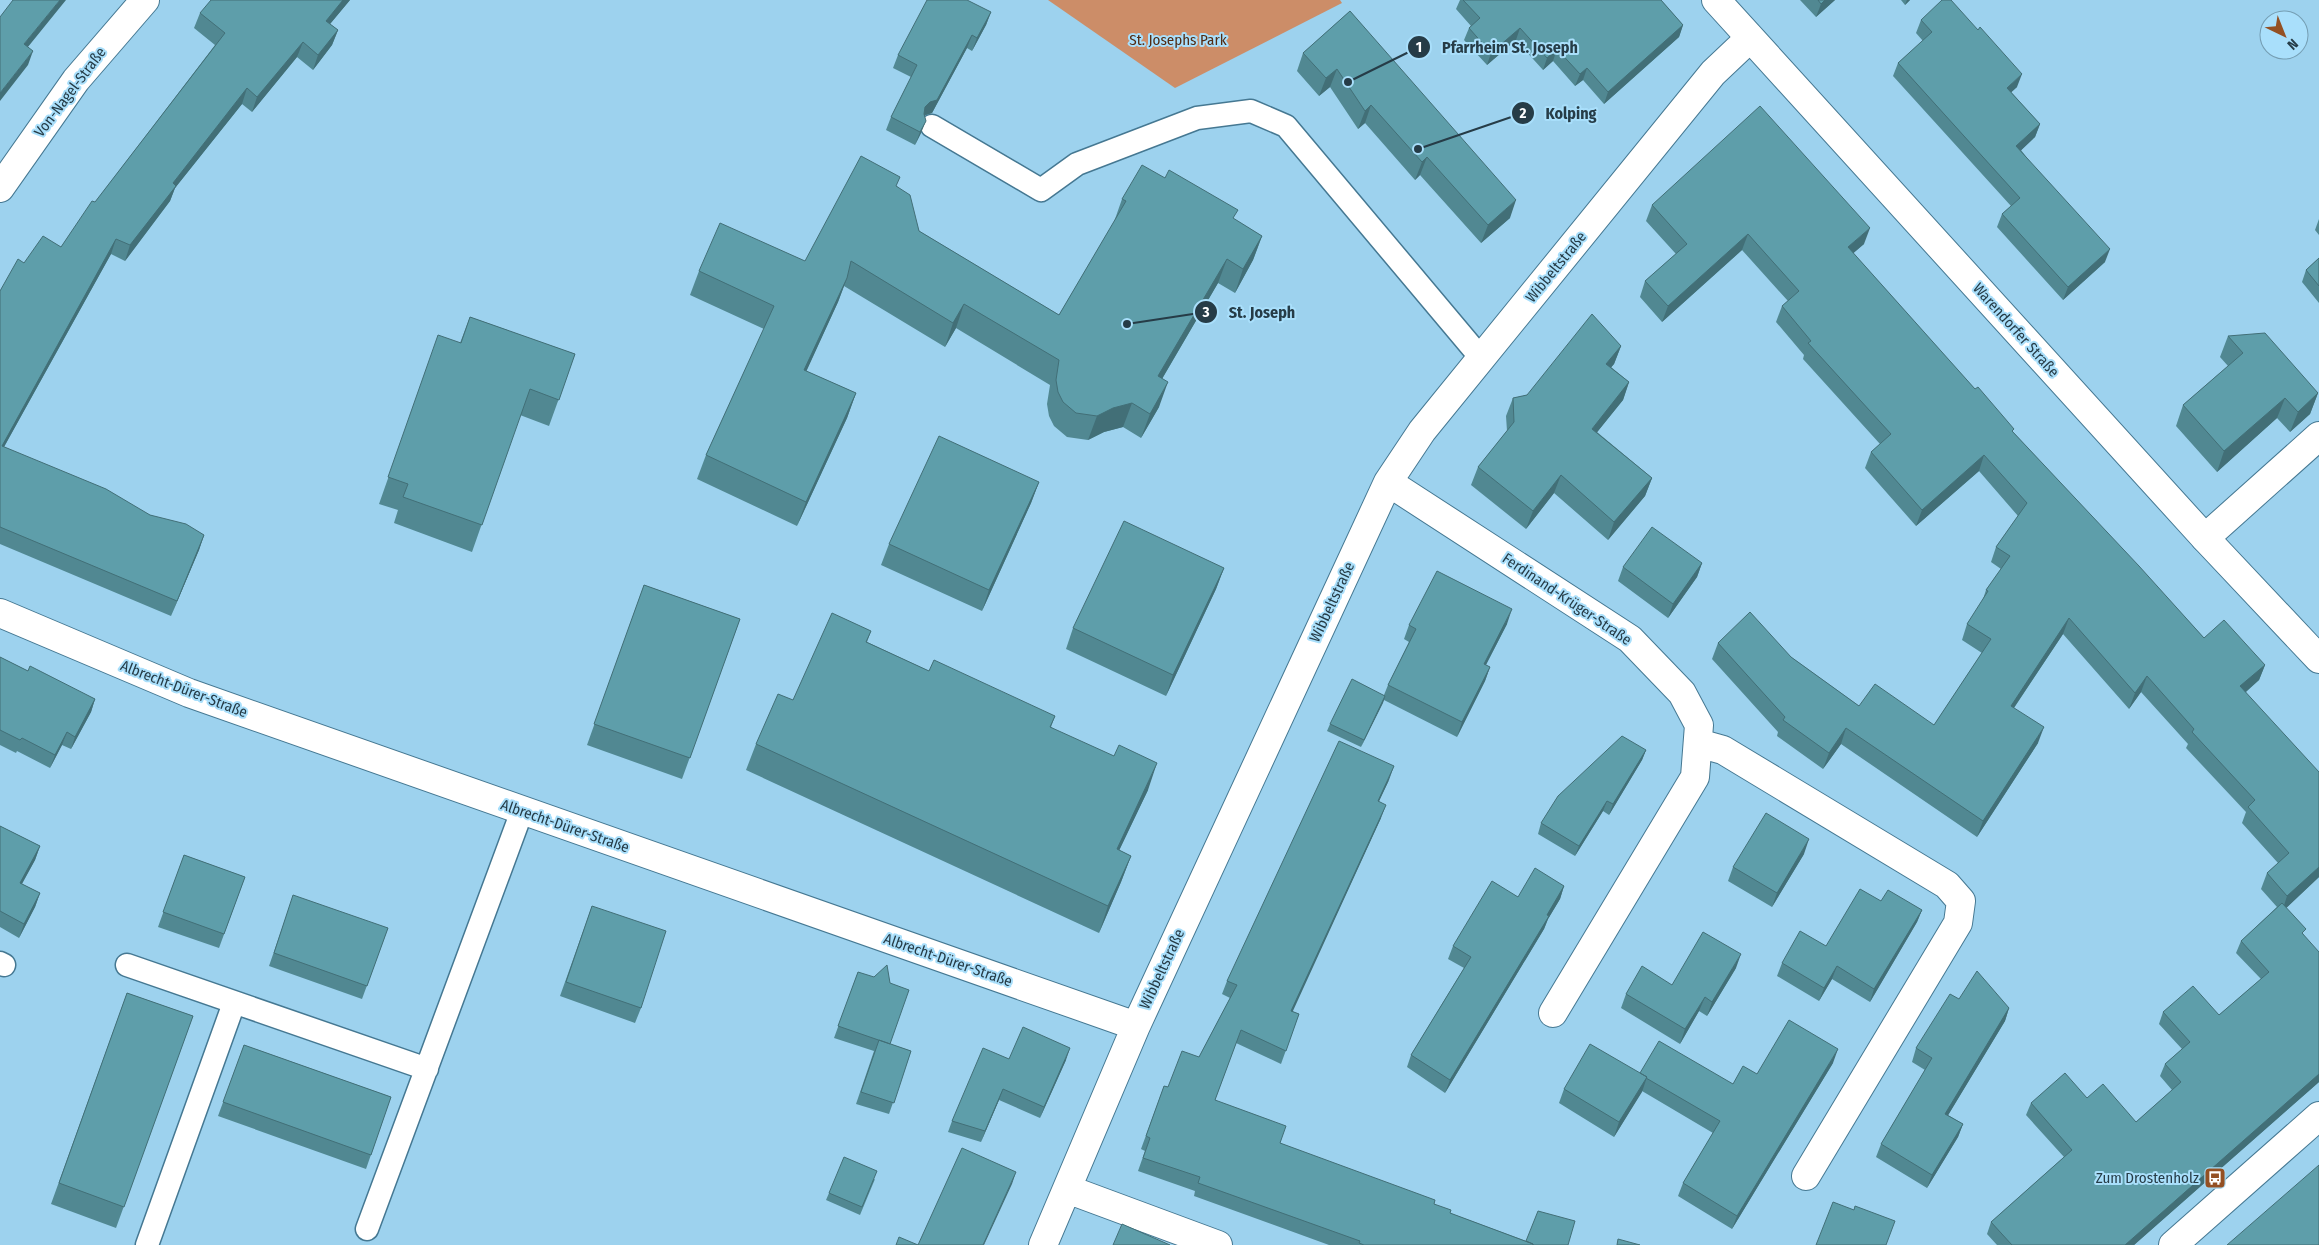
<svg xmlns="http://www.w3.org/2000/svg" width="2319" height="1245" font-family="'Fira Sans Condensed',sans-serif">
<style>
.green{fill:#cc8d68}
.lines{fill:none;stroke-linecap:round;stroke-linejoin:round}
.lane-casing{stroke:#457892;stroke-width:25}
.street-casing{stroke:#457892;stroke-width:30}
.secondary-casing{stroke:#457892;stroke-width:30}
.lane{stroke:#fff;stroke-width:22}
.street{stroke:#fff;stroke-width:28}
.secondary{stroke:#fff;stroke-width:28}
.wall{fill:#518892}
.shaded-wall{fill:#426f77}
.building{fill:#5e9eaa;stroke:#426f77}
.labels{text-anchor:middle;stroke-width:4;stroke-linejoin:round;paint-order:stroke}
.park-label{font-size:15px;fill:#522b12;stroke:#a9dffb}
.street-label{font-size:15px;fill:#263c47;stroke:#a9dffb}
.poi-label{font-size:15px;fill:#263c47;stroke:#a9dffb;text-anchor:end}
.leader{fill:none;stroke:#263c47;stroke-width:2}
.callout-dot{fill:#263c47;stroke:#a9dffb;stroke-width:2}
.mark-label{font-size:15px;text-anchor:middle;font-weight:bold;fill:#fff}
.callout-label{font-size:16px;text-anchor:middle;font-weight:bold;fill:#263c47;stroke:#a9dffb;stroke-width:4;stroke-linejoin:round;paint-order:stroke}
</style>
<rect width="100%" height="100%" fill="#9dd2ee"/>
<path class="green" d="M1048,0H1340L1342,3L1175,88Z"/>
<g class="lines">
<g class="lane-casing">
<path id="lane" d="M932,126L1041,190L1077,164L1197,118L1251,111L1286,126L1481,358
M0,963L4,965
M127,965L427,1069
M367,1229L522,811
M147,1245L234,1003"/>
</g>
<g class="street-casing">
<path id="street" d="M0,188L76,80L145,0
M1388,482L1630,639L1682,693L1699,725L1695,777L1553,1013
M2205,538L2319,436
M0,613L189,693L1136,1026
M1698,743L1723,750L1947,885L1961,901L1958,923L1806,1176
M1067,1189L1218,1245
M1043,1245L1136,1026L1388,482L1422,431L1713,73L1750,38
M2173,1245L2319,1116"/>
</g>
<g class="secondary-casing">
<path id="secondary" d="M1716,0L2205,538L2319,659"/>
</g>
<use href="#lane" class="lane"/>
<use href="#street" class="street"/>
<use href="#secondary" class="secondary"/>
</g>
<path class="wall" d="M350,0L330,24L338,30L332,45L313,70L297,57L252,112L242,104L175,188L170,201L125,261L111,254L4,447L150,515L204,535L199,550L171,616L0,544V291L24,263L61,247L215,45L194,28L200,13Z
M1460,0H1661L1683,25L1679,37L1604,104L1583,80L1575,86L1553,61L1543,70L1516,40L1487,65L1464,40L1469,28L1471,26L1456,9Z
M1800,0H1835L1816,17Z
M1901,0H1910L1905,5Z
M1350,11L1510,218L1481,243L1420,175L1415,180L1365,123L1358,129L1330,87L1319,96L1297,71L1303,53Z
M991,12L986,25L972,51L967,48L932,113L924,116L921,133L915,145L886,130L891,117L911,77L893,68L898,55Z
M1921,20L2017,87L2011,92L2040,124L2035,137L2021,150L2105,262L2063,300L1997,227L2002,214L2011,206L1893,76L1898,63L1923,41L1916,33Z
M897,186L919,231L1059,315L1114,222L1122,199L1234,219L1262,236L1253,260L1235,293L1218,283L1162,379L1159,407L1141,438L1123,427L1104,432L1088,440L1067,437L1054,426L1049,416L1047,404L1050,385L956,328L945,347L844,286L838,302L806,371L856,393L847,418L797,526L697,479L706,455L764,329L690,295L699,271L805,261Z
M1652,205L1864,244L1853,253L2013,432L2204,638L2265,665L2259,680L2246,692L2319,877L2286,908L2304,935L2319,1082L2134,1245H1997L1987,1234L1991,1222L2064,1157L2026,1115L2031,1103L2087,1098L2136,1122L2172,1090L2160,1076L2165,1064L2182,1049L2159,1024L2163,1012L2219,1015L2261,979L2236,953L2241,941L2277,907L2261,889L2267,873L2278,863L2242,823L2246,812L2186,748L2188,744L2141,692L2129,709L2063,634L2014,708L2038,743L1977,837L1841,744L1823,769L1777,736L1778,732L1712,659L1718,643L1791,657L1859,706L1934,725L1982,653L1962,640L1967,624L1982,602L1986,590L2001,569L1991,562L1996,547L2018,516L1979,471L1916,526L1865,468L1871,452L1880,444L1803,359L1804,355L1776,322L1782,306L1788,301L1742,250L1662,322L1640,297L1645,281L1676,254L1646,221Z
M2319,219V235L2315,230Z
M2319,258V303L2302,282L2306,270Z
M470,317L575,354L549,426L520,415L472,552L394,523L398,510L379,504L429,362L460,343Z
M2228,336L2318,393L2310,414L2290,432L2277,418L2217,472L2176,426L2183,405L2228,366L2220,357Z
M1621,346L1614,364L1611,367L1629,382L1623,400L1597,432L1652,478L1645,496L1608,540L1554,493L1526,529L1471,485L1478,467L1507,431L1506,416L1513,398L1527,395Z
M1039,482L1031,503L982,611L881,565L889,544Z
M1702,563L1697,577L1668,618L1618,581L1623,567Z
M1224,568L1216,589L1166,696L1066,649L1073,628Z
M644,585L740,619L682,779L587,745Z
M1507,624L1486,665L1490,667L1485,681L1457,737L1384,700L1361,747L1327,731L1330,724L1384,695L1388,685L1409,642L1404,639L1409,625Z
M871,631L867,642L929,671L1055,716L1051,727L1148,790L1119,850L1131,856L1121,882L1099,933L746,770L756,744L793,700Z
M0,657L28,671L95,699L91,712L71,749L62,745L50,768L17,751L16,753L0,745Z
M1646,750L1642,760L1609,815L1603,811L1575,856L1538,834L1541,823Z
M1389,780L1379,801L1381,818L1292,1011L1299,1014L1281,1064L1236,1043L1215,1100L1280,1143L1434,1204L1450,1213L1526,1241L1568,1245H1329L1194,1196L1195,1191L1138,1171L1145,1151L1141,1149L1164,1086L1168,1087L1199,1057L1230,998L1222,994L1227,981Z
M0,826L40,846L35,860L22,884L40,893L35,907L19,938L0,927Z
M1804,854L1772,907L1728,881L1733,867Z
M184,855L245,877L219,948L158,927Z
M1564,886L1560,899L1548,919L1544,929L1445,1093L1407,1067L1411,1055L1464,968L1448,959L1453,946L1518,897Z
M1881,901L1922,910L1917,922L1870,1002L1832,979L1819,1001L1777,976L1782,963L1826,946Z
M592,906L641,1008L635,1023L560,996Z
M289,908L388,928L362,999L269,966Z
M1736,968L1707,1016L1699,1011L1680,1044L1621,1008L1626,994L1672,985Z
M858,972L890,1044L911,1051L889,1114L856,1104L874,1051L834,1038Z
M127,993L193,1016L116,1228L51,1204Z
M1959,999L2009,1008L2005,1021L1948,1115L1963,1124L1958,1137L1927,1188L1876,1157L1881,1144L1925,1070L1912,1062L1916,1048Z
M244,1045L391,1097L366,1169L218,1116Z
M1009,1059L1066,1060L1040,1118L999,1100L981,1142L948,1132L952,1121Z
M1833,1063L1732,1229L1678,1196L1683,1183L1713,1133L1642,1091L1614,1137L1559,1103L1564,1089L1640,1073L1733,1084L1757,1074Z
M875,1179L860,1215L826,1200L829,1193Z"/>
<path class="shaded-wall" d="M60,0H66L19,58L24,44Z
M343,0H350L320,36L326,21Z
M1825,0H1835L1816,17L1821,4Z
M1907,0H1910L1905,5Z
M991,12L986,25L972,51L977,38Z
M1683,25L1679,37L1604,104L1608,92Z
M1520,28L1516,40L1487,65L1491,53Z
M338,30L332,45L313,70L318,55Z
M972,35L967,48L932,113L925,115L920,120L925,107Z
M303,42L297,57L252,112L257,97Z
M1557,49L1553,61L1543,70L1547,58Z
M33,51L28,65L0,101V93Z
M1587,68L1583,80L1575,86L1580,74Z
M1337,69L1330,87L1319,96L1326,78Z
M2022,74L2017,87L2002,101L2007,88Z
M247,88L242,104L175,188L170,201L125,261L130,245L173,183Z
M1371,105L1365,123L1358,129L1365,111Z
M926,121L921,133L915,145L920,132Z
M2040,124L2035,137L2012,159L2016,146Z
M1427,157L1420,175L1415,180L1422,162Z
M1516,200L1510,218L1481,243L1488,225Z
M1870,228L1864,244L1842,263L1848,247Z
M1748,234L1742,250L1662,322L1668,306Z
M1262,236L1253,260L1235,293L1243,269Z
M116,239L111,254L0,454L2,446Z
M2110,249L2105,262L2063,300L2068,287Z
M1227,259L1218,283L1149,401L1158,376Z
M847,278L838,302L796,394L804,370Z
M964,304L956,328L945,347L953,323Z
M1621,346L1614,364L1599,382L1606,364Z
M1168,382L1159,407L1141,438L1150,414Z
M1629,382L1623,400L1586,446L1592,429Z
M856,393L847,418L797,526L806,502Z
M2318,393L2310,414L2290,432L2298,412Z
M2285,398L2277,418L2217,472L2224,451Z
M1132,403L1123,427L1104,432L1088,440L1097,416L1113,408Z
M1984,455L1979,471L1916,526L1922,510Z
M1561,475L1554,493L1526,529L1533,511Z
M1652,478L1645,496L1608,540L1614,522Z
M1039,482L1031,503L982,611L989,590Z
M204,535L199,550L171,616L177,601Z
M1702,563L1697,577L1668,618L1673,604Z
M1224,568L1216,589L1166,696L1173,675Z
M1512,609L1507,624L1479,678L1484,664Z
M2069,618L2063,634L2005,721L2011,706Z
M2265,665L2259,680L2234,702L2240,686Z
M1490,667L1485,681L1457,737L1462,722Z
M2147,676L2141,692L2129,709L2135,693Z
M1385,696L1383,703L1361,747L1364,740Z
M95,699L91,712L71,749L75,737Z
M2044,727L2038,743L1977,837L1983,821Z
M1846,728L1841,744L1823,769L1829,753Z
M67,732L62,745L50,768L55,755Z
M1646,750L1642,760L1609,815L1613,804Z
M1157,763L1148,790L1107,876L1117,849Z
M1394,766L1389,780L1373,814L1378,801Z
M1607,801L1603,811L1575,856L1579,846Z
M1386,805L1381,818L1287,1024L1291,1011Z
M1809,839L1804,854L1772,907L1777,893Z
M40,846L35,860L15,896L20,883Z
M1131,856L1121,882L1099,933L1108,906Z
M2319,867V877L2282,912L2287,896Z
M1564,886L1560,899L1548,919L1544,929L1445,1093L1450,1080Z
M40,893L35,907L19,938L24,924Z
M1922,910L1917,922L1870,1002L1874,989Z
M1741,954L1736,968L1707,1016L1712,1002Z
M1837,966L1832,979L1819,1001L1824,988Z
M1705,997L1699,1011L1680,1044L1685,1029Z
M2009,1008L2005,1021L1941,1127L1945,1114Z
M1070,1048L1066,1060L1040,1118L1044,1107Z
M1838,1049L1833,1063L1732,1229L1737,1216Z
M2319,1074V1082L2134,1245H2125Z
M1647,1077L1642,1092L1614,1137L1619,1122Z
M1003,1089L999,1100L981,1142L985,1131Z
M1963,1124L1958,1137L1927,1188L1932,1175Z
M1016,1172L1012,1184L984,1245H983Z"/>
<path class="building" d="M13,0H60L24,44L33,51L0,93V17Z
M211,0H343L326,21L338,30L318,55L303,42L257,97L247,88L173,183L176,186L130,245L116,239L2,446L106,489L150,515L186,524L204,535L177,601L0,527V291L18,259L24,263L43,236L61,247L92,201L95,202L225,33L200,13Z
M927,0H967L991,12L977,38L972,35L937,100L930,102L925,107L924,114L926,121L920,132L891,117L917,65L898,55Z
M1463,0H1661L1683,25L1608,92L1587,68L1580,74L1557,49L1547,58L1520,28L1491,53L1469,28L1480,18Z
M1818,0H1825L1821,4Z
M1942,0H1951L1978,30L1980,27L2022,74L2007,88L2040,124L2016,146L2110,249L2068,287L2002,214L2020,198L1898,63L1932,32L1921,20Z
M1350,11L1516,200L1488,225L1427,157L1422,162L1371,105L1365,111L1337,69L1326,78L1303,53Z
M1760,106L1870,228L1848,247L1975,389L1978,387L2014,429L2012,431L2139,566L2204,638L2224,620L2265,665L2240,686L2319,772V867L2287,896L2267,873L2289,853L2248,807L2255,800L2192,732L2194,729L2147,676L2135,693L2069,618L2011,706L2044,727L1983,821L1846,728L1829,753L1783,720L1785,717L1718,643L1750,612L1791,657L1859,706L1875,684L1934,725L1991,639L1967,624L1988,591L1986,590L2010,556L1996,547L2027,503L1984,455L1922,510L1871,452L1891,434L1808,343L1811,341L1782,306L1799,291L1748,234L1668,306L1645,281L1687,244L1652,205Z
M861,156L900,177L896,186L910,195L919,231L1059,315L1126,201L1122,199L1142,165L1165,178L1169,170L1238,210L1233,218L1262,236L1243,269L1227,259L1158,376L1168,382L1150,414L1132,403L1113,408L1097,416L1076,413L1063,402L1058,392L1056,380L1059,360L964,304L953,323L851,261L847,278L804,370L856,393L806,502L706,455L774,306L699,271L720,223L805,261Z
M2319,258V286L2306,270Z
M1592,314L1621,346L1606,364L1629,382L1592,429L1652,478L1614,522L1561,475L1533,511L1478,467L1514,422L1513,398L1527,395Z
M470,317L575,354L559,400L530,389L482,525L403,497L408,484L388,477L438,335L461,343Z
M2265,333L2318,393L2298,412L2285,398L2224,451L2183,405L2243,353L2228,336Z
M939,436L1039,482L989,590L889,544Z
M1124,521L1224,568L1173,675L1073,628Z
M1652,527L1702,563L1673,604L1623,567Z
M1437,571L1512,609L1484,664L1490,667L1462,722L1388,685L1416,629L1409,625Z
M644,585L740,619L690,758L594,724Z
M832,613L871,631L866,642L929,671L934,660L1055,716L1050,727L1114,756L1119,745L1157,763L1117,849L1131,856L1108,906L756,744L778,694L793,700Z
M0,657L28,671L30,666L95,699L75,737L67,732L55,755L22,738L20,740L0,730Z
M1352,679L1385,696L1364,740L1330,724Z
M1622,736L1646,750L1613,804L1607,801L1579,846L1541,823L1558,796Z
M1339,741L1394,766L1378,801L1386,805L1291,1011L1299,1014L1286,1051L1241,1030L1215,1100L1286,1126L1280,1143L1435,1200L1434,1204L1451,1210L1450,1213L1533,1244V1245H1364L1359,1243L1360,1241L1198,1183L1200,1177L1143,1158L1150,1138L1146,1136L1164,1086L1168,1087L1182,1051L1199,1057L1237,985L1227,981Z
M1766,813L1809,839L1777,893L1733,867Z
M0,826L40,846L20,883L40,893L24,924L0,911Z
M184,855L245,877L224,934L163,912Z
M1535,868L1564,886L1547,915L1549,916L1450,1080L1411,1055L1471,957L1453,946L1492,881L1518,897Z
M1860,889L1881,901L1888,890L1922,910L1874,989L1837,966L1824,988L1782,963L1800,931L1826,946Z
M293,895L388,928L367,986L274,953Z
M2282,903L2306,929L2302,933L2319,952V1074L2125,1245H2012L1991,1222L2072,1150L2031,1103L2065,1073L2087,1098L2103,1084L2136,1122L2181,1082L2165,1064L2190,1042L2163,1012L2193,986L2219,1015L2269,972L2241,941Z
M592,906L666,931L641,1008L566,982Z
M1703,932L1741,954L1712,1002L1705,997L1685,1029L1626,994L1642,966L1672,985Z
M887,965L890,983L909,990L890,1044L838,1026L858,972L874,977Z
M1977,971L2009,1008L1945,1114L1963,1124L1932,1175L1881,1144L1932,1058L1916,1048L1950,994L1959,999Z
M127,993L193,1016L124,1207L59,1183Z
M1789,1020L1838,1049L1737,1216L1683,1183L1720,1121L1646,1078L1647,1077L1640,1073L1659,1041L1733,1084L1743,1066L1757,1074Z
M1023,1027L1070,1048L1044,1107L1003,1089L985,1131L952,1121L983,1048L1009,1059Z
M879,1040L911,1051L894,1103L861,1092Z
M1590,1044L1647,1077L1619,1122L1564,1089Z
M244,1045L391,1097L371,1155L223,1102Z
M962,1148L1016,1172L983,1245H918Z
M844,1157L877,1171L862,1207L829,1193Z
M2319,1165V1245H2227Z
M1833,1202L1854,1210L1855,1206L1895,1221L1886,1245H1816Z
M1538,1211L1575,1221L1568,1245H1533V1244L1526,1241Z
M1122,1224L1170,1245H1113Z
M899,1237L918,1245H896Z
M1618,1239L1640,1245H1617Z"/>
<defs>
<g id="bus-square" transform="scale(1.125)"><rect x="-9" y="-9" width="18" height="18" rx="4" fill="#945023" stroke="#a9dffb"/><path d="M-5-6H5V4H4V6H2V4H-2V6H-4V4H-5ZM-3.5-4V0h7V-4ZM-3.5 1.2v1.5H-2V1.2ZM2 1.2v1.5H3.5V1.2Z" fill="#fff"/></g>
</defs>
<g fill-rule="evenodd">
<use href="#bus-square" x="2215" y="1178"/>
</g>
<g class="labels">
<g class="park-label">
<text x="1178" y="45">St. Josephs Park</text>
</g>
<g class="street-label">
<text transform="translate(70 92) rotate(-53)" y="5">Von-Nagel-Straße</text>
<text transform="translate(1556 267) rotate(-51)" y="5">Wibbeltstraße</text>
<text transform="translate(2016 330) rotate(48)" y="5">Warendorfer Straße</text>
<text transform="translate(1567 599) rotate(34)" y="5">Ferdinand-Krüger-Straße</text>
<text transform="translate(1332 602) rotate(-65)" y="5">Wibbeltstraße</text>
<text transform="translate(184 689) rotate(21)" y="5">Albrecht-Dürer-Straße</text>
<text transform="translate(565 826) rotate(19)" y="5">Albrecht-Dürer-Straße</text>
<text transform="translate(948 960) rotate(19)" y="5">Albrecht-Dürer-Straße</text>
<text transform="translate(1162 969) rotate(-65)" y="5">Wibbeltstraße</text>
</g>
<g class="poi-label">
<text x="2199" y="1183">Zum Drostenholz</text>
</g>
</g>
<path class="leader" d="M1348 82L1419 47M1418 149L1523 113M1127 324L1206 312"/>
<g class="callout-dot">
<circle cx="1348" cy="82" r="5"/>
<circle cx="1418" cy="149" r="5"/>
<circle cx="1127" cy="324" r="5"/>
<circle cx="1419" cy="47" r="12"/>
<circle cx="1523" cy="113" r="12"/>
<circle cx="1206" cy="312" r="12"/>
</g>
<g class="mark-label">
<text x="1419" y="52">1</text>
<text x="1523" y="118">2</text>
<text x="1206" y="317">3</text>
</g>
<g class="callout-label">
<text x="1510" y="53">Pfarrheim St. Joseph</text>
<text x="1571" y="119">Kolping</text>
<text x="1262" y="318">St. Joseph</text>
</g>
<g transform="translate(2284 35) rotate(137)"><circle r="24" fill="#a9dffb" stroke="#759eb3"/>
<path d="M0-4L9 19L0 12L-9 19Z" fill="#945023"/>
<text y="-8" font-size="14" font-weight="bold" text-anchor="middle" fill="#263c47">N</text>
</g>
</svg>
